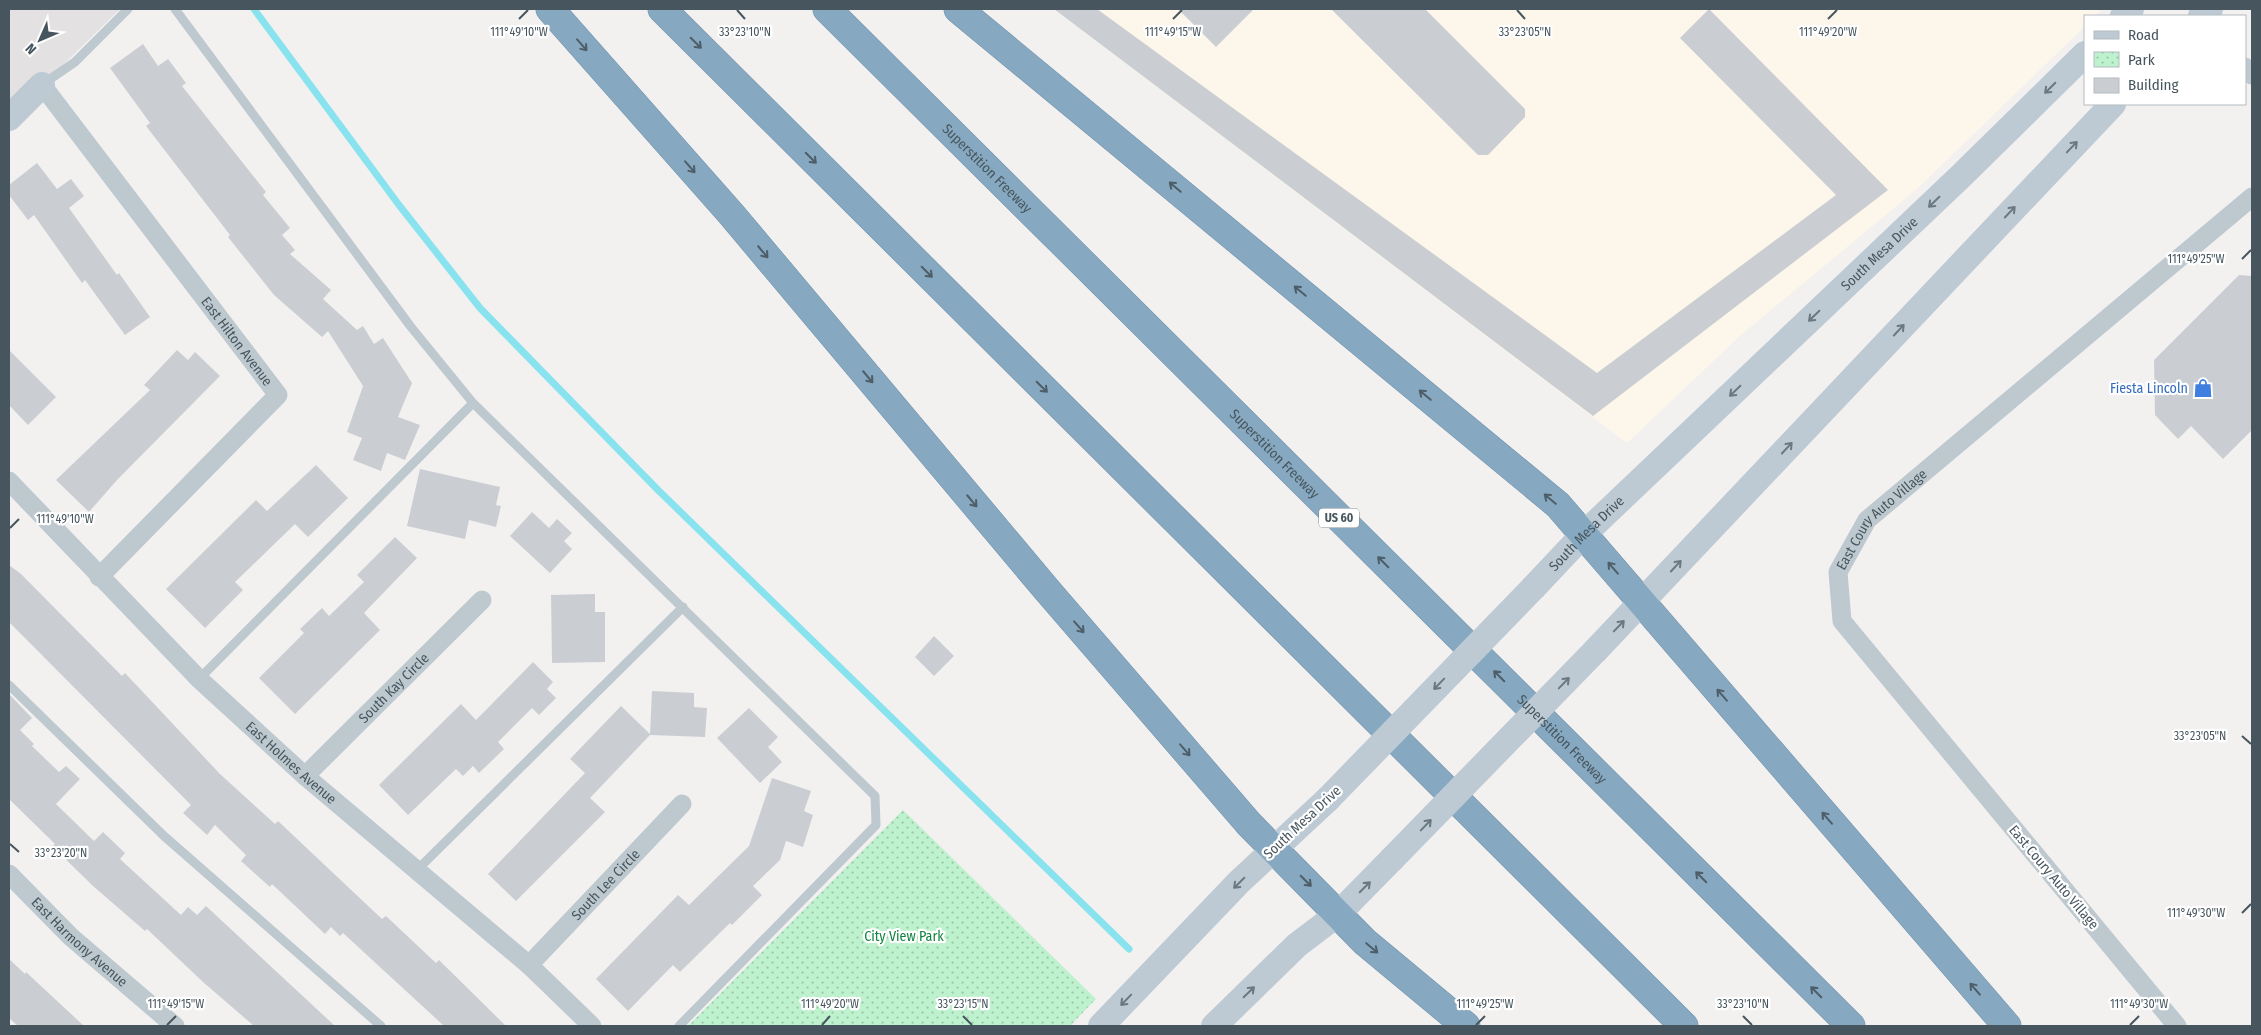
<svg xmlns="http://www.w3.org/2000/svg" width="2261" height="1035" font-family="'Fira Sans Condensed',sans-serif">
<style>
.commercial{fill:#fdf6ea}
.education{fill:#e4e1e2}
.park{fill:url(#park-dots)}
.lines{fill:none;stroke-linecap:round;stroke-linejoin:round}
.stream{stroke:#89e3ef;stroke-width:7}
.building{fill:#caced3}
.highway-casing{stroke:#7193ac;stroke-width:29}
.lane{stroke:#bdc9cf;stroke-width:9}
.street{stroke:#bdc9cf;stroke-width:19}
.secondary{stroke:#bdcad4;stroke-width:26}
.highway{stroke:#86a8c0;stroke-width:28}
.secondary-bridge{stroke:#bdcad4;stroke-width:26}
.oneway{stroke:#4d5e68}
.oneway2{stroke:#6a7981}
.ticks{fill:none;stroke:#47565e;stroke-width:2}
.labels{text-anchor:middle;stroke-width:4.5;stroke-linejoin:round;paint-order:stroke}
.shield{fill:#fff;stroke:#7e898e;stroke-width:1}
.shield-label{font-size:12px;font-weight:bold;fill:#47565e}
.street-label{font-size:14px;fill:#47565e;stroke:#fff}
.shop-label{font-size:14px;fill:#366cbe;stroke:#fff;text-anchor:end}
.park-label{font-size:14px;fill:#148441;stroke:#fff}
.ticks-label{font-size:12px;text-anchor:middle;fill:#47565e;stroke:#fff;stroke-width:4.5;stroke-linejoin:round;paint-order:stroke}
</style>
<defs>
<pattern id="park-dots" width="8" height="8" patternUnits="userSpaceOnUse" patternTransform="scale(1.25)"><rect width="8" height="8" fill="#bef1cd"/><path d="M2 2h.1M6 6h.1" fill="none" stroke="#9cc6aa" stroke-width="1.8" stroke-linecap="round"/></pattern>
</defs>
<rect width="100%" height="100%" fill="#f3f0f0"/>
<path class="commercial" d="M1054,9H2102L2094,16H2085V26L1917,189L1742,334L1627,443Z"/>
<path class="education" d="M9,9H120L9,118Z"/>
<path class="park" d="M903,810L1096,999L1070,1026H688Z"/>
<g class="lines">
<path class="stream" d="M254,9L399,205L480,308L658,490L1129,949"/>
</g>
<path class="building" d="M1054,9H1097L1597,373L1836,195L1680,38L1709,9L1888,190L1593,416Z
M1178,9H1254L1216,47Z
M1331,9H1425L1525,109V117L1488,155H1478Z
M143,44L158,66L168,59L186,83L182,86L266,192L263,195L290,228L282,235L295,250L290,254L331,290L323,299L357,330L363,326L374,344L383,338L412,383L398,417L420,425L405,460L387,453L381,471L353,460L362,438L347,432L363,386L328,331L322,337L274,295L228,237L230,235L146,126L150,123L110,68Z
M37,163L57,189L71,179L84,196L69,208L117,275L119,273L150,317L125,335L85,280L82,283L34,215L28,220L9,195V185Z
M2239,275L2252,276V430L2223,459L2191,426L2178,439L2155,415L2154,360Z
M9,350L56,397L28,425L9,405Z
M177,350L188,360L195,352L220,376L117,480L89,512L56,480L150,390L144,385Z
M316,465L348,498L308,537L295,524L235,582L243,590L205,628L166,589L256,500L267,511Z
M420,469L500,487L496,505L501,506L496,527L469,520L465,539L407,526Z
M532,512L549,528L557,519L572,533L564,541L572,549L550,573L510,536Z
M395,537L417,558L364,613L380,630L295,714L259,678L304,633L300,629L322,608L329,616L364,582L357,575Z
M9,565L21,574L122,676L125,673L220,774L275,824L278,821L382,919L386,916L436,963L439,960L506,1026H444L343,933L340,936L331,927L325,934L272,884L270,887L241,861L246,855L215,825L207,835L183,813L191,805L9,622Z
M595,594V612H605V662L552,663L551,595Z
M934,636L954,656L934,676L915,657Z
M533,662L553,682L547,689L556,698L539,715L532,708L498,742L504,749L479,773L473,766L463,776L456,769L408,815L379,785L461,704L476,720Z
M652,691L694,693V707L707,708L705,737L650,735L590,798L605,812L516,901L488,874L585,773L570,759L621,706L650,734Z
M9,694L32,718L20,730L34,744L32,746L59,772L66,766L80,779L56,804L94,841L103,832L125,853L120,859L181,915L188,907L197,915L206,906L335,1026H254L203,982L147,929L145,931L93,886L52,846L55,844L9,799Z
M749,708L778,737L768,747L782,762L760,783L717,738Z
M772,778L811,791L804,811L813,815L803,847L786,841L780,860L753,886L762,895L732,925L730,923L680,972L673,965L628,1011L596,979L678,895L689,905L749,846Z
M9,959L25,974L26,972L84,1026H18L9,1018Z"/>
<g class="lines">
<g class="highway-casing">
<g id="highway">
<path d="M550,9L732,215L1047,590L1249,824L1365,942L1466,1026"/>
<path d="M662,9L1684,1026"/>
<path id="s8" d="M827,9L1851,1026"/>
<path d="M958,9L1558,505L2007,1026"/>
</g>
</g>
<path class="lane" d="M175,9L411,327L473,403L875,796L876,825L679,1026
M43,84L75,62L128,9
M199,679L473,403
M9,685L164,836L381,1026
M417,870L683,607"/>
<g class="street">
<path d="M2245,67L2252,75"/>
<path id="s1" d="M42,85L278,395L99,577"/>
<path id="s2" d="M9,481L199,679L305,776L529,965L592,1026"/>
<path id="s3" d="M305,776L482,600"/>
<path id="s4" d="M9,874L71,937L175,1026"/>
<path id="s5" d="M529,965L682,804"/>
<path id="s6" d="M2177,1026L1842,621L1838,572L1867,520L2252,197"/>
</g>
<g class="secondary">
<path d="M2123,16L2131,9"/>
<path d="M2201,16L2210,9"/>
<path d="M9,118L42,85"/>
<path id="s7" d="M1534,587L1583,535L1961,176L2085,54"/>
<path d="M1596,650L2113,104"/>
<path d="M1101,1026L1239,882L1328,799"/>
<path d="M1214,1026L1297,945L1338,914L1392,859"/>
</g>
<use href="#highway" class="highway"/>
<path class="secondary-bridge" d="M1328,799L1534,587
M1392,859L1596,650"/>
</g>
<defs><path id="oneway-shaft" d="M-6 0H5M1.5-3L5.5 0L1.5 3" fill="none" stroke-width="1.6" stroke-linecap="round" stroke-linejoin="round" transform="scale(1.25)"/></defs>
<g class="oneway">
<use href="#oneway-shaft" transform="translate(696 43) rotate(45)"/>
<use href="#oneway-shaft" transform="translate(582 45) rotate(49)"/>
<use href="#oneway-shaft" transform="translate(811 158) rotate(45)"/>
<use href="#oneway-shaft" transform="translate(690 167) rotate(49)"/>
<use href="#oneway-shaft" transform="translate(1175 187) rotate(-140)"/>
<use href="#oneway-shaft" transform="translate(763 252) rotate(50)"/>
<use href="#oneway-shaft" transform="translate(927 272) rotate(45)"/>
<use href="#oneway-shaft" transform="translate(1300 291) rotate(-140)"/>
<use href="#oneway-shaft" transform="translate(868 377) rotate(50)"/>
<use href="#oneway-shaft" transform="translate(1042 387) rotate(45)"/>
<use href="#oneway-shaft" transform="translate(1425 395) rotate(-140)"/>
<use href="#oneway-shaft" transform="translate(1550 499) rotate(-140)"/>
<use href="#oneway-shaft" transform="translate(972 501) rotate(50)"/>
<use href="#oneway-shaft" transform="translate(1383 562) rotate(-135)"/>
<use href="#oneway-shaft" transform="translate(1613 568) rotate(-131)"/>
<use href="#oneway-shaft" transform="translate(1079 627) rotate(49)"/>
<use href="#oneway-shaft" transform="translate(1499 676) rotate(-135)"/>
<use href="#oneway-shaft" transform="translate(1722 695) rotate(-131)"/>
<use href="#oneway-shaft" transform="translate(1185 750) rotate(49)"/>
<use href="#oneway-shaft" transform="translate(1827 818) rotate(-131)"/>
<use href="#oneway-shaft" transform="translate(1701 877) rotate(-135)"/>
<use href="#oneway-shaft" transform="translate(1306 881) rotate(45)"/>
<use href="#oneway-shaft" transform="translate(1372 948) rotate(40)"/>
<use href="#oneway-shaft" transform="translate(1975 989) rotate(-131)"/>
<use href="#oneway-shaft" transform="translate(1816 992) rotate(-135)"/>
</g>
<g class="oneway2">
<use href="#oneway-shaft" transform="translate(2050 88) rotate(135)"/>
<use href="#oneway-shaft" transform="translate(2072 147) rotate(-46)"/>
<use href="#oneway-shaft" transform="translate(1934 202) rotate(136)"/>
<use href="#oneway-shaft" transform="translate(2010 212) rotate(-47)"/>
<use href="#oneway-shaft" transform="translate(1814 316) rotate(136)"/>
<use href="#oneway-shaft" transform="translate(1899 330) rotate(-47)"/>
<use href="#oneway-shaft" transform="translate(1735 391) rotate(136)"/>
<use href="#oneway-shaft" transform="translate(1787 448) rotate(-47)"/>
<use href="#oneway-shaft" transform="translate(1676 566) rotate(-47)"/>
<use href="#oneway-shaft" transform="translate(1619 626) rotate(-46)"/>
<use href="#oneway-shaft" transform="translate(1564 683) rotate(-46)"/>
<use href="#oneway-shaft" transform="translate(1439 684) rotate(134)"/>
<use href="#oneway-shaft" transform="translate(1426 825) rotate(-46)"/>
<use href="#oneway-shaft" transform="translate(1239 883) rotate(135)"/>
<use href="#oneway-shaft" transform="translate(1365 887) rotate(-45)"/>
<use href="#oneway-shaft" transform="translate(1249 992) rotate(-44)"/>
<use href="#oneway-shaft" transform="translate(1126 1000) rotate(134)"/>
</g>
<path class="ticks" d="M737,10L745,19M1517,10L1525,19M519,19L528,10M1173,19L1182,10M1828,19L1837,10M2242,259L2251,250M10,528L19,519M2242,736L2251,744M10,844L19,852M2242,913L2251,904M963,1016L972,1025M1743,1016L1752,1025M167,1025L176,1016M822,1025L830,1016M1476,1025L1485,1016M2130,1025L2139,1016"/>
<defs>
<g id="shop-bare" transform="scale(1.5)"><path d="M-5-2.5h2.3a2.7 3.5 0 0 1 5.4 0H5L5.5 6h-11ZM-1.5-2.5h3a1.5 2.3 0 0 0-3 0Z" fill="#3f7fe0" stroke="#fff" stroke-width="2.5" paint-order="stroke"/></g>
</defs>
<g fill-rule="evenodd">
<use href="#shop-bare" x="2203" y="388"/>
</g>
<g class="labels">
<rect class="shield" x="1319" y="508.5" width="40" height="19" rx="4"/>
<g class="shield-label">
<text x="1339" y="522">US 60</text>
</g>
<g class="street-label">
<text dy="5" stroke="none"><textPath href="#s8" startOffset="226">Superstition Freeway</textPath></text>
<text dy="5" stroke="none"><textPath href="#s7" startOffset="480">South Mesa Drive</textPath></text>
<text dy="5" stroke="none"><textPath href="#s1" startOffset="322">East Hilton Avenue</textPath></text>
<text dy="5" stroke="none"><textPath href="#s8" startOffset="631">Superstition Freeway</textPath></text>
<text dy="5" stroke="none"><textPath href="#s6" startOffset="644">East Coury Auto Village</textPath></text>
<text dy="5" stroke="none"><textPath href="#s7" startOffset="75">South Mesa Drive</textPath></text>
<text dy="5" stroke="none"><textPath href="#s3" startOffset="125">South Kay Circle</textPath></text>
<text dy="5" stroke="none"><textPath href="#s8" startOffset="1036">Superstition Freeway</textPath></text>
<text dy="5" stroke="none"><textPath href="#s2" startOffset="399">East Holmes Avenue</textPath></text>
<text transform="translate(1302 822) rotate(-43)" y="5">South Mesa Drive</text>
<text transform="translate(2054 877) rotate(50)" y="5">East Coury Auto Village</text>
<text dy="5" stroke="none"><textPath href="#s5" startOffset="111">South Lee Circle</textPath></text>
<text dy="5" stroke="none"><textPath href="#s4" startOffset="98">East Harmony Avenue</textPath></text>
</g>
<g class="shop-label">
<text x="2188" y="393">Fiesta Lincoln</text>
</g>
<g class="park-label">
<text x="904" y="941">City View Park</text>
</g>
</g>
<g class="ticks-label">
<text x="519" y="36">111°49'10"W</text>
<text x="745" y="36">33°23'10"N</text>
<text x="1173" y="36">111°49'15"W</text>
<text x="1525" y="36">33°23'05"N</text>
<text x="1828" y="36">111°49'20"W</text>
<text x="2196" y="263">111°49'25"W</text>
<text x="65" y="523">111°49'10"W</text>
<text x="2200" y="740">33°23'05"N</text>
<text x="61" y="857">33°23'20"N</text>
<text x="2196" y="917">111°49'30"W</text>
<text x="176" y="1008">111°49'15"W</text>
<text x="830" y="1008">111°49'20"W</text>
<text x="1485" y="1008">111°49'25"W</text>
<text x="963" y="1008">33°23'15"N</text>
<text x="1743" y="1008">33°23'10"N</text>
<text x="2139" y="1008">111°49'30"W</text>
</g>
<rect width="2261" height="1035" fill="none" stroke="#47565e" stroke-width="20"/>
<rect x="2084" y="15" width="162" height="90" fill="#ffffff" stroke="#b5bbbf"/>
<rect x="2094" y="31" width="25" height="8" fill="#bdcad4" stroke="#b5bbbf"/>
<text x="2128" y="40" font-size="15" fill="#47565e">Road</text>
<rect x="2094" y="52" width="25" height="15" fill="url(#park-dots)" stroke="#b5bbbf"/>
<text x="2128" y="65" font-size="15" fill="#47565e">Park</text>
<rect x="2094" y="78" width="25" height="15" fill="#caced3" stroke="#b5bbbf"/>
<text x="2128" y="90" font-size="15" fill="#47565e">Building</text>
<g transform="translate(40 40) rotate(225)" stroke="#ffffff" stroke-width="4" paint-order="stroke">
<path d="M0-4L9 19L0 12L-9 19Z" fill="#47565e"/>
<text y="-8" font-size="14" font-weight="bold" text-anchor="middle" fill="#47565e">N</text>
</g>
</svg>
